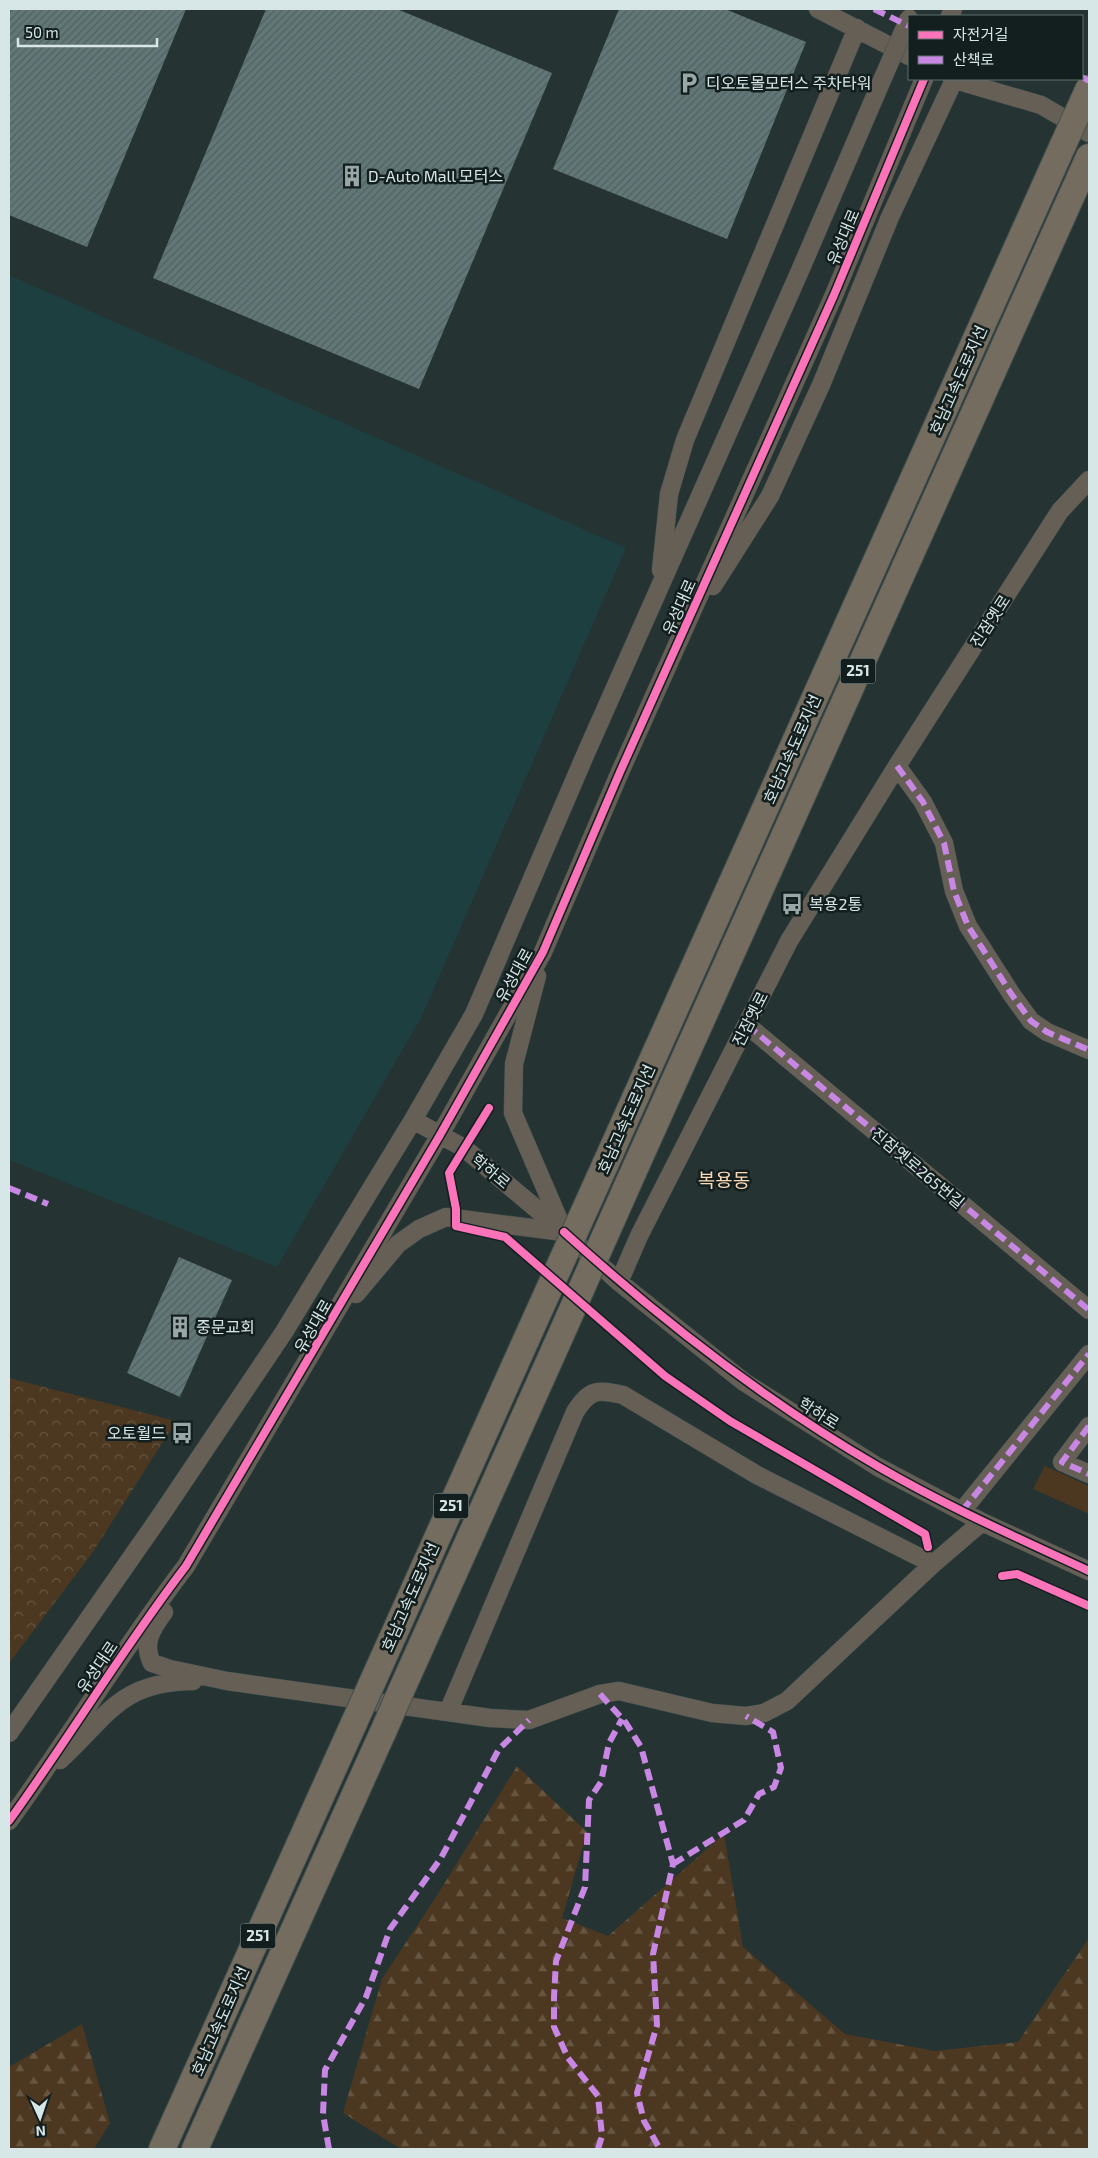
<svg xmlns="http://www.w3.org/2000/svg" width="1098" height="2158" font-family="'Exo 2','Noto Sans KR',sans-serif">
<style>
.built{fill:#1d3f40}
.grass{fill:#4c3821}
.forest{fill:url(#forest-firs)}
.park{fill:url(#park-crowns)}
.building{fill:url(#building-hatch)}
.lines{fill:none;stroke-linecap:round;stroke-linejoin:round}
.minor-casing{stroke:#424f4f;stroke-width:19}
.highway-casing{stroke:#424f4f;stroke-width:28}
.minor{stroke:#665f56;stroke-width:18}
.highway{stroke:#746c5e;stroke-width:26}
.minor-bridge-casing{stroke:#424f4f;stroke-width:19;stroke-linecap:butt}
.highway-bridge-casing{stroke:#424f4f;stroke-width:28;stroke-linecap:butt}
.minor-bridge{stroke:#665f56;stroke-width:18}
.highway-bridge{stroke:#746c5e;stroke-width:26}
.quiet{stroke:#c787e3;stroke-width:6;stroke-dasharray:12 6;stroke-linecap:butt}
.cycleway-casing{stroke:#131e1e;stroke-width:11}
.cycleway{stroke:#fb73b8;stroke-width:8}
.labels{text-anchor:middle;stroke-width:5;stroke-linejoin:round;paint-order:stroke}
.shield{fill:#131e1e;stroke:#9caaaa;stroke-width:1}
.shield-label{font-size:15px;font-weight:bold;fill:#d7e6e6}
.poi-label{font-size:16px;fill:#d7e6e6;stroke:#131e1e;text-anchor:start}
.street-label{font-size:16px;fill:#d7e6e6;stroke:#131e1e}
.quarter-label{font-size:19px;fill:#fcdab7;stroke:#131e1e}
</style>
<defs>
<pattern id="forest-firs" width="22" height="20" patternUnits="userSpaceOnUse" patternTransform="scale(1.25)"><rect width="22" height="20" fill="#4c3821"/><path d="M5 1l3.5 6h-7zM16 11l3.5 6h-7z" fill="#655541"/></pattern>
<pattern id="park-crowns" width="20" height="18" patternUnits="userSpaceOnUse" patternTransform="scale(1.25)"><rect width="20" height="18" fill="#4c3821"/><path d="M2 6a3 3 0 1 1 6 0M12 15a3 3 0 1 1 6 0" fill="none" stroke="#655541"/></pattern>
<pattern id="building-hatch" width="6" height="6" patternUnits="userSpaceOnUse" patternTransform="scale(1.25)"><rect width="6" height="6" fill="#627777"/><path d="M-1 1l2-2M0 6l6-6M5 7l2-2" fill="none" stroke="#536060"/></pattern>
</defs>
<rect width="100%" height="100%" fill="#253333"/>
<path class="built" d="M9,275L626,548L422,1016L277,1267L9,1160Z"/>
<path class="grass" d="M1045,1466L1089,1486V1514L1033,1489Z"/>
<path class="forest" d="M517,1766L587,1832L562,1918L608,1936L724,1834L743,1947L845,2034L935,2051L1018,2042L1089,1938V2149H401L343,2113L382,1979L436,1897Z
M82,2024L110,2123L94,2149H9V2067Z"/>
<path class="park" d="M9,1378L176,1421L93,1552L9,1663Z"/>
<path class="building" d="M9,9H186L87,247L9,215Z
M266,9H397L552,73L419,389L153,278Z
M619,9H725L806,42L727,239L553,169Z
M179,1257L232,1280L180,1397L127,1373Z"/>
<g class="lines">
<g class="minor-casing">
<path id="minor" d="M818,9L909,56
M950,16L953,9
M952,79L1041,105L1089,133
M661,570L669,494L685,440L857,28
M713,586L770,496L821,385L890,217L954,80
M897,766L923,802L944,843L954,891L968,926L1012,995L1031,1021L1047,1032L1089,1050
M537,976L514,1064L513,1113L562,1227
M747,1025L1089,1310
M413,1120L464,1148L564,1232L619,1282L744,1382L878,1467L982,1522L1089,1571
M619,1282L639,1236L789,941L897,766L1060,511L1089,480
M356,1294L398,1244L419,1229L446,1217L563,1232
M1089,1426L1062,1462L1089,1474
M962,1511L1089,1354
M164,1612C152,1628 142,1644 152,1663L170,1669L227,1681L490,1718L529,1720L600,1694L619,1691L712,1713L746,1716L764,1713L787,1701L933,1564L982,1522
M448,1712L575,1412C590,1389 597,1389 623,1395L757,1475L933,1564
M9,1733L161,1515L284,1332L413,1120L474,1014L586,753L799,273L876,94
M60,1760C108,1716 119,1682 193,1681
M9,1821C70,1737 123,1648 186,1566L440,1135L543,952L620,772L834,295L924,79"/>
</g>
<g class="highway-casing">
<path id="highway" d="M605,1165L1063,145
M628,1184L1089,157
M372,1683L531,1329
M401,1691L556,1346
M162,2149L354,1723
M195,2149L383,1732"/>
</g>
<use href="#minor" class="minor"/>
<use href="#highway" class="highway"/>
<g class="minor-bridge-casing">
<path id="minor-bridge" d="M876,94L909,18"/>
</g>
<g class="highway-bridge-casing">
<path id="highway-bridge" d="M1063,145L1089,88
M531,1329L605,1165
M556,1346L628,1184
M354,1723L372,1683
M383,1732L401,1691"/>
</g>
<use href="#minor-bridge" class="minor-bridge"/>
<use href="#highway-bridge" class="highway-bridge"/>
<path class="quiet" d="M874,9L909,26
M1082,77L1089,81
M897,766L923,802L944,843L954,891L968,926L1012,995L1031,1021L1047,1032L1089,1050
M747,1025L1089,1310
M9,1188L48,1204
M1089,1426L1062,1462L1089,1474
M962,1511L1089,1354
M600,1694L626,1723L641,1747L673,1864L653,1954L657,2025L637,2093L644,2121L660,2149
M673,1864L744,1820L759,1794L774,1787L781,1768L773,1732L746,1716
M329,2149L323,2114L325,2070L366,1997L390,1929L441,1858L499,1749L529,1720
M598,2149L602,2136L598,2096L568,2058L554,2027V1997L556,1961L585,1887L589,1800L601,1782L609,1743L622,1719"/>
<g class="cycleway-casing">
<path id="cycleway" d="M489,1108L449,1173L456,1209V1226L505,1237L665,1376L730,1421L925,1534L928,1547
M564,1232C661,1320 765,1401 879,1467C946,1506 1018,1538 1089,1571
M1002,1576L1017,1574L1089,1606
M9,1821C70,1737 123,1648 186,1566L440,1135L543,952L620,772L834,295L924,79"/>
</g>
<use href="#cycleway" class="cycleway"/>
</g>
<defs>
<g id="parking-bare" transform="scale(1.725)"><path d="M-3.5-5.5H1a3.5 3.5 0 0 1 0 7H-1V5.5H-3.5ZM-1-3.4V-.6H.8a1.4 1.4 0 0 0 0-2.8Z" fill="#99a7a7" stroke="#131e1e" stroke-width="2.5" paint-order="stroke"/></g>
<g id="building-bare" transform="scale(1.725)"><path d="M-4-6H4V6H1V3H-1V6H-4ZM-2.5-4.3h1.7v1.8h-1.7ZM.8-4.3h1.7v1.8H.8ZM-2.5-1h1.7V.8h-1.7ZM.8-1h1.7V.8H.8Z" fill="#99a7a7" stroke="#131e1e" stroke-width="2.5" paint-order="stroke"/></g>
<g id="bus-bare" transform="scale(1.725)"><path d="M-5-6H5V4H4V6H2V4H-2V6H-4V4H-5ZM-3.5-4V0h7V-4ZM-3.5 1.2v1.5H-2V1.2ZM2 1.2v1.5H3.5V1.2Z" fill="#99a7a7" stroke="#131e1e" stroke-width="2.5" paint-order="stroke"/></g>
</defs>
<g fill-rule="evenodd">
<use href="#parking-bare" x="689" y="83"/>
<use href="#building-bare" x="352" y="176"/>
<use href="#bus-bare" x="792" y="904"/>
<use href="#building-bare" x="180" y="1327"/>
<use href="#bus-bare" x="182" y="1433"/>
</g>
<g class="labels">
<g class="shield">
<rect x="840.5" y="658.5" width="35" height="25" rx="4"/>
<rect x="433.5" y="1493.5" width="35" height="25" rx="4"/>
<rect x="240.5" y="1923.5" width="35" height="25" rx="4"/>
</g>
<g class="shield-label">
<text x="858" y="676">251</text>
<text x="451" y="1511">251</text>
<text x="258" y="1941">251</text>
</g>
<g class="poi-label">
<text x="706" y="89">디오토몰모터스 주차타워</text>
<text x="368" y="182">D-Auto Mall 모터스</text>
<text x="809" y="910">복용2통</text>
<text x="196" y="1333">중문교회</text>
<text x="166" y="1439" text-anchor="end">오토월드</text>
</g>
<g class="street-label">
<text transform="translate(843 237) rotate(-67)" y="6">유성대로</text>
<text transform="translate(958 380) rotate(-66)" y="6">호남고속도로지선</text>
<text transform="translate(679 607) rotate(-66)" y="6">유성대로</text>
<text transform="translate(990 621) rotate(-57)" y="6">진잠옛로</text>
<text transform="translate(792 749) rotate(-66)" y="6">호남고속도로지선</text>
<text transform="translate(514 975) rotate(-61)" y="6">유성대로</text>
<text transform="translate(750 1019) rotate(-63)" y="6">진잠옛로</text>
<text transform="translate(626 1119) rotate(-66)" y="6">호남고속도로지선</text>
<text transform="translate(918 1168) rotate(40)" y="6">진잠옛로265번길</text>
<text transform="translate(491 1171) rotate(40)" y="6">학하로</text>
<text transform="translate(313 1326) rotate(-60)" y="6">유성대로</text>
<text transform="translate(819 1413) rotate(32)" y="6">학하로</text>
<text transform="translate(410 1597) rotate(-66)" y="6">호남고속도로지선</text>
<text transform="translate(97 1667) rotate(-56)" y="6">유성대로</text>
<text transform="translate(220 2021) rotate(-66)" y="6">호남고속도로지선</text>
</g>
<g class="quarter-label">
<text x="724" y="1187">복용동</text>
</g>
</g>
<rect width="1098" height="2158" fill="none" stroke="#d7e6e6" stroke-width="20"/>
<rect x="908" y="15" width="175" height="65" fill="#131e1e" stroke="#616e6e"/>
<rect x="918" y="31" width="25" height="8" fill="#fb73b8" stroke="#616e6e"/>
<text x="953" y="40" font-size="15" fill="#d7e6e6">자전거길</text>
<rect x="918" y="56" width="25" height="8" fill="#c787e3" stroke="#616e6e"/>
<text x="953" y="65" font-size="15" fill="#d7e6e6">산책로</text>
<g transform="translate(40 2118) rotate(177)" stroke="#131e1e" stroke-width="4" paint-order="stroke">
<path d="M0-4L9 19L0 12L-9 19Z" fill="#d7e6e6"/>
<text y="-8" font-size="14" font-weight="bold" text-anchor="middle" fill="#d7e6e6">N</text>
</g>
<path d="M18 38v8h139v-8" fill="none" stroke="#d7e6e6" stroke-width="2.5"/>
<text x="25" y="38" font-size="15" fill="#d7e6e6" stroke="#131e1e" stroke-width="4" paint-order="stroke">50 m</text>
</svg>
